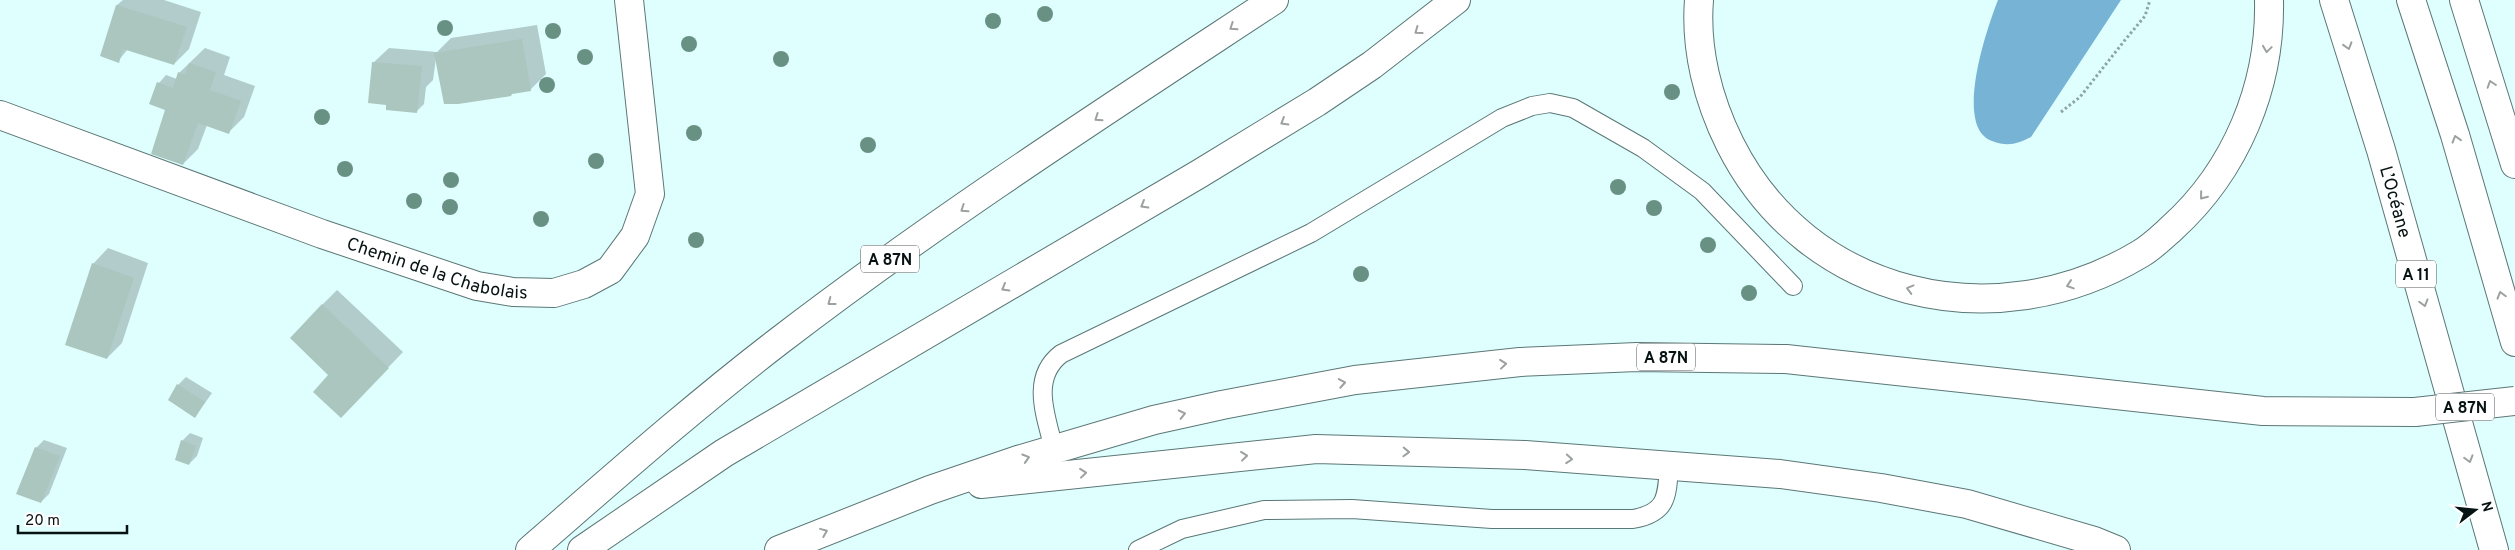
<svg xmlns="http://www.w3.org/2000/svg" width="2515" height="550" font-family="Overpass,sans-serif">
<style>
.water{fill:#76b3d4}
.shadow{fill:#0003}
.building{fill:#aac6be}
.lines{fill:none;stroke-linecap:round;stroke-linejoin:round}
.service-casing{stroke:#5b7776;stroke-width:20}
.minor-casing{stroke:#5b7776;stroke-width:30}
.motorway-casing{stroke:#5b7776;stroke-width:30}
.path{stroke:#8ea5a5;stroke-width:3;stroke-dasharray:2.5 2.5;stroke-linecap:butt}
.service{stroke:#fff;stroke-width:18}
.minor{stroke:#fff;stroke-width:28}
.motorway{stroke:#fff;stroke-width:28}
.motorway-bridge-casing{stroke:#5b7776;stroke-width:30;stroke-linecap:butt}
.motorway-bridge{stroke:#fff;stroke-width:28}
.tree{fill:#689184}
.oneway{stroke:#9ca0a0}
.labels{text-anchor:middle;stroke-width:4.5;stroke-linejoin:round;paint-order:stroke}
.shield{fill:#fff;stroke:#515959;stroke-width:1}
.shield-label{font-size:16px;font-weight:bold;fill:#071212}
.street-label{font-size:18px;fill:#071212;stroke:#fff}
</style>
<rect width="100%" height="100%" fill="#dffefe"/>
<path class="water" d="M1998,0H2121L2031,137C2017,144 2008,147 1992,141C1953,127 1987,28 1998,0Z"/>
<path class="shadow" d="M123,0H164L201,12L189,49L174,64L128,49L118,61L105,43L117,5Z
M537,25L546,74L530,90L436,58L433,80L426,87L424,104L416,112L373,63L389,48L437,52L451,38Z
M205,48L230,57L224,75L255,86L244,117L228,133L207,125L198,149L183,164L172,96L159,83L166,75L177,79L179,73Z
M108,248L148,263L122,343L107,358L93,264Z
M337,290L403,352L356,401L322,305Z
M186,377L212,393L195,417L170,400L178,385Z
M190,433L203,438L197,456L189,464L182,441Z
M44,440L67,448L49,494L41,502L18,493L36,448Z"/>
<path class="building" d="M116,5L187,27L174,65L123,49L119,63L100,56Z
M522,39L531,91L512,94L511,96L458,104H444L434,53Z
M372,62L422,66L417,113L386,110V105L368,103Z
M189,63L216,72L210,90L241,101L229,134L198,123L183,165L151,154L165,110L149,104L157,82L173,88L178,72L185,75Z
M92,263L134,278L107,359L65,345Z
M322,304L389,368L341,418L313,392L328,375L290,338Z
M177,384L205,402L195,418L168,400Z
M181,440L196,446L189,465L175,460Z
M35,447L60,456L41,503L16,494Z"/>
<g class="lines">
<g class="service-casing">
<path id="service" d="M1054,449C1046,416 1030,378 1061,354L1311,233L1502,118L1532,106L1550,103L1573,108L1643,148L1702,191L1793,286
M1138,550L1182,529L1264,510L1352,509L1492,519H1633C1667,513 1667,497 1669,466"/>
</g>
<g class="minor-casing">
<g id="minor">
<path id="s1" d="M0,115L322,234L477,286L513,292L554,293L584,284L610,270L635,236L650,194L629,0"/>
</g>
</g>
<g class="motorway-casing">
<g id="motorway">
<path d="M1699,0C1695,49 1708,100 1730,144C1807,298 1995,341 2140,254C2152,247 2162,237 2172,228C2236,170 2271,86 2269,0"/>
<path id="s2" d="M2334,0L2381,150L2494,550"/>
<path d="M2411,0L2455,135L2515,342"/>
<path d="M2464,0L2515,164"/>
<path d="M981,484L1316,449L1525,455L1780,474L1881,488L1967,504L2094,541L2116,550"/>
<path d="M530,550C612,479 693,407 779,341C938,219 1107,110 1274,0"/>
<path d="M582,550L724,453L1199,174L1317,102L1372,65L1456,0"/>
<path d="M779,550L930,490L1018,460L1154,420L1222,405L1355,380L1520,362L1637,357L1786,359L2263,411L2415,412"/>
</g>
</g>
<path class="path" d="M2061,112L2080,97L2125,40L2145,16L2150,0"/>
<use href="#service" class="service"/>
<use href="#minor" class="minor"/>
<use href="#motorway" class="motorway"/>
<g class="motorway-bridge-casing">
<path id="motorway-bridge" d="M2415,412L2515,401"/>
</g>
<use href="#motorway-bridge" class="motorway-bridge"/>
</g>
<g class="tree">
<circle cx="1045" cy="14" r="8"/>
<circle cx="993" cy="21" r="8"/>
<circle cx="445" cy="28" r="8"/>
<circle cx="553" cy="31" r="8"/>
<circle cx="689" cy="44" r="8"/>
<circle cx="585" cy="57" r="8"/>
<circle cx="781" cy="59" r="8"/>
<circle cx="547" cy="85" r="8"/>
<circle cx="1672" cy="92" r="8"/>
<circle cx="322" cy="117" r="8"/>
<circle cx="694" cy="133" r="8"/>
<circle cx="868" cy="145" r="8"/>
<circle cx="596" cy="161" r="8"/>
<circle cx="345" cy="169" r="8"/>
<circle cx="451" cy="180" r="8"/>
<circle cx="1618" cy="187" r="8"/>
<circle cx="414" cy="201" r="8"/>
<circle cx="450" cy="207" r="8"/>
<circle cx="1654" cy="208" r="8"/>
<circle cx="541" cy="219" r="8"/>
<circle cx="696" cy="240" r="8"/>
<circle cx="1708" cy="245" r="8"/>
<circle cx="1361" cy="274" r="8"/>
<circle cx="1749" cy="293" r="8"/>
</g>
<defs><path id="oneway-chevron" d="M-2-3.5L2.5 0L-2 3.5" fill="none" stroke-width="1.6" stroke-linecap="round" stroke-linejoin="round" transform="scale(1.25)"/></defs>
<g class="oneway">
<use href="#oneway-chevron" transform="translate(1233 27) rotate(146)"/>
<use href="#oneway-chevron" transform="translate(1418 31) rotate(144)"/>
<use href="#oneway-chevron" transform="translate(2348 46) rotate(73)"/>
<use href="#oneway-chevron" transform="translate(2267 49) rotate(98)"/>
<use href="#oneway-chevron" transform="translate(2491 84) rotate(-108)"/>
<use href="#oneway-chevron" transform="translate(1098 118) rotate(146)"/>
<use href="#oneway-chevron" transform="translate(1284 122) rotate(149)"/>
<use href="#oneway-chevron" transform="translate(2456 139) rotate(-107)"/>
<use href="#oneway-chevron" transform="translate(2203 196) rotate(129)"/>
<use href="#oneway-chevron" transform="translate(1144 205) rotate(150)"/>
<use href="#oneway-chevron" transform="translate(964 209) rotate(146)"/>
<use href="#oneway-chevron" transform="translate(2070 285) rotate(162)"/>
<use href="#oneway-chevron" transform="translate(1005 288) rotate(150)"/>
<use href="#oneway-chevron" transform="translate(1910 289) rotate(-165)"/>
<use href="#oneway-chevron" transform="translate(2501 295) rotate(-106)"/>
<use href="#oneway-chevron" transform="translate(831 302) rotate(143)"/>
<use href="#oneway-chevron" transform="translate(2424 303) rotate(74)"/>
<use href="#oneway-chevron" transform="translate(1503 364) rotate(-6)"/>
<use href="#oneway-chevron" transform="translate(1342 383) rotate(-10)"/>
<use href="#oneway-chevron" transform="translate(1182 414) rotate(-13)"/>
<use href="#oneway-chevron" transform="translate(1406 452) rotate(2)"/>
<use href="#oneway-chevron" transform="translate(1244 456) rotate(-6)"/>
<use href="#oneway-chevron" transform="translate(1026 458) rotate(-17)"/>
<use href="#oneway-chevron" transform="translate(1569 459) rotate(4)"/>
<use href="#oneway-chevron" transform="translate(2469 459) rotate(74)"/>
<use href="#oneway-chevron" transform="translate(1083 473) rotate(-6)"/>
<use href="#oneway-chevron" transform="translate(824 532) rotate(-22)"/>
</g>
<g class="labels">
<g class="shield">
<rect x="861" y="245.5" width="58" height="27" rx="4"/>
<rect x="2396" y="260.5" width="40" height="27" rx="4"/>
<rect x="1637" y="343.5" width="58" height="27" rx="4"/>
<rect x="2436" y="393.5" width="58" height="27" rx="4"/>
</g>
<g class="shield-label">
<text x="890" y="265">A 87N</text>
<text x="2416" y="280">A 11</text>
<text x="1666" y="363">A 87N</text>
<text x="2465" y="413">A 87N</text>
</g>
<g class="street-label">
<text dy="6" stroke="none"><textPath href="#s2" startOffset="211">L’Océane</textPath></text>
<text dy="6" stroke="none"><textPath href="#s1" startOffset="464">Chemin de la Chabolais</textPath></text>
</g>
</g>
<g transform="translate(2475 510) rotate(74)" stroke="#ffffff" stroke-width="4" paint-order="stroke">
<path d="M0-4L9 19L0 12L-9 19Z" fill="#071212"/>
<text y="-8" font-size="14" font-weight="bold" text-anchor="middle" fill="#071212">N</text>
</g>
<path d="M18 525v8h109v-8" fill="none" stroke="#071212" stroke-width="2.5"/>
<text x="25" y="525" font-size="15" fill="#071212" stroke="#ffffff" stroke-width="4" paint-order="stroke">20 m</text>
</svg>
